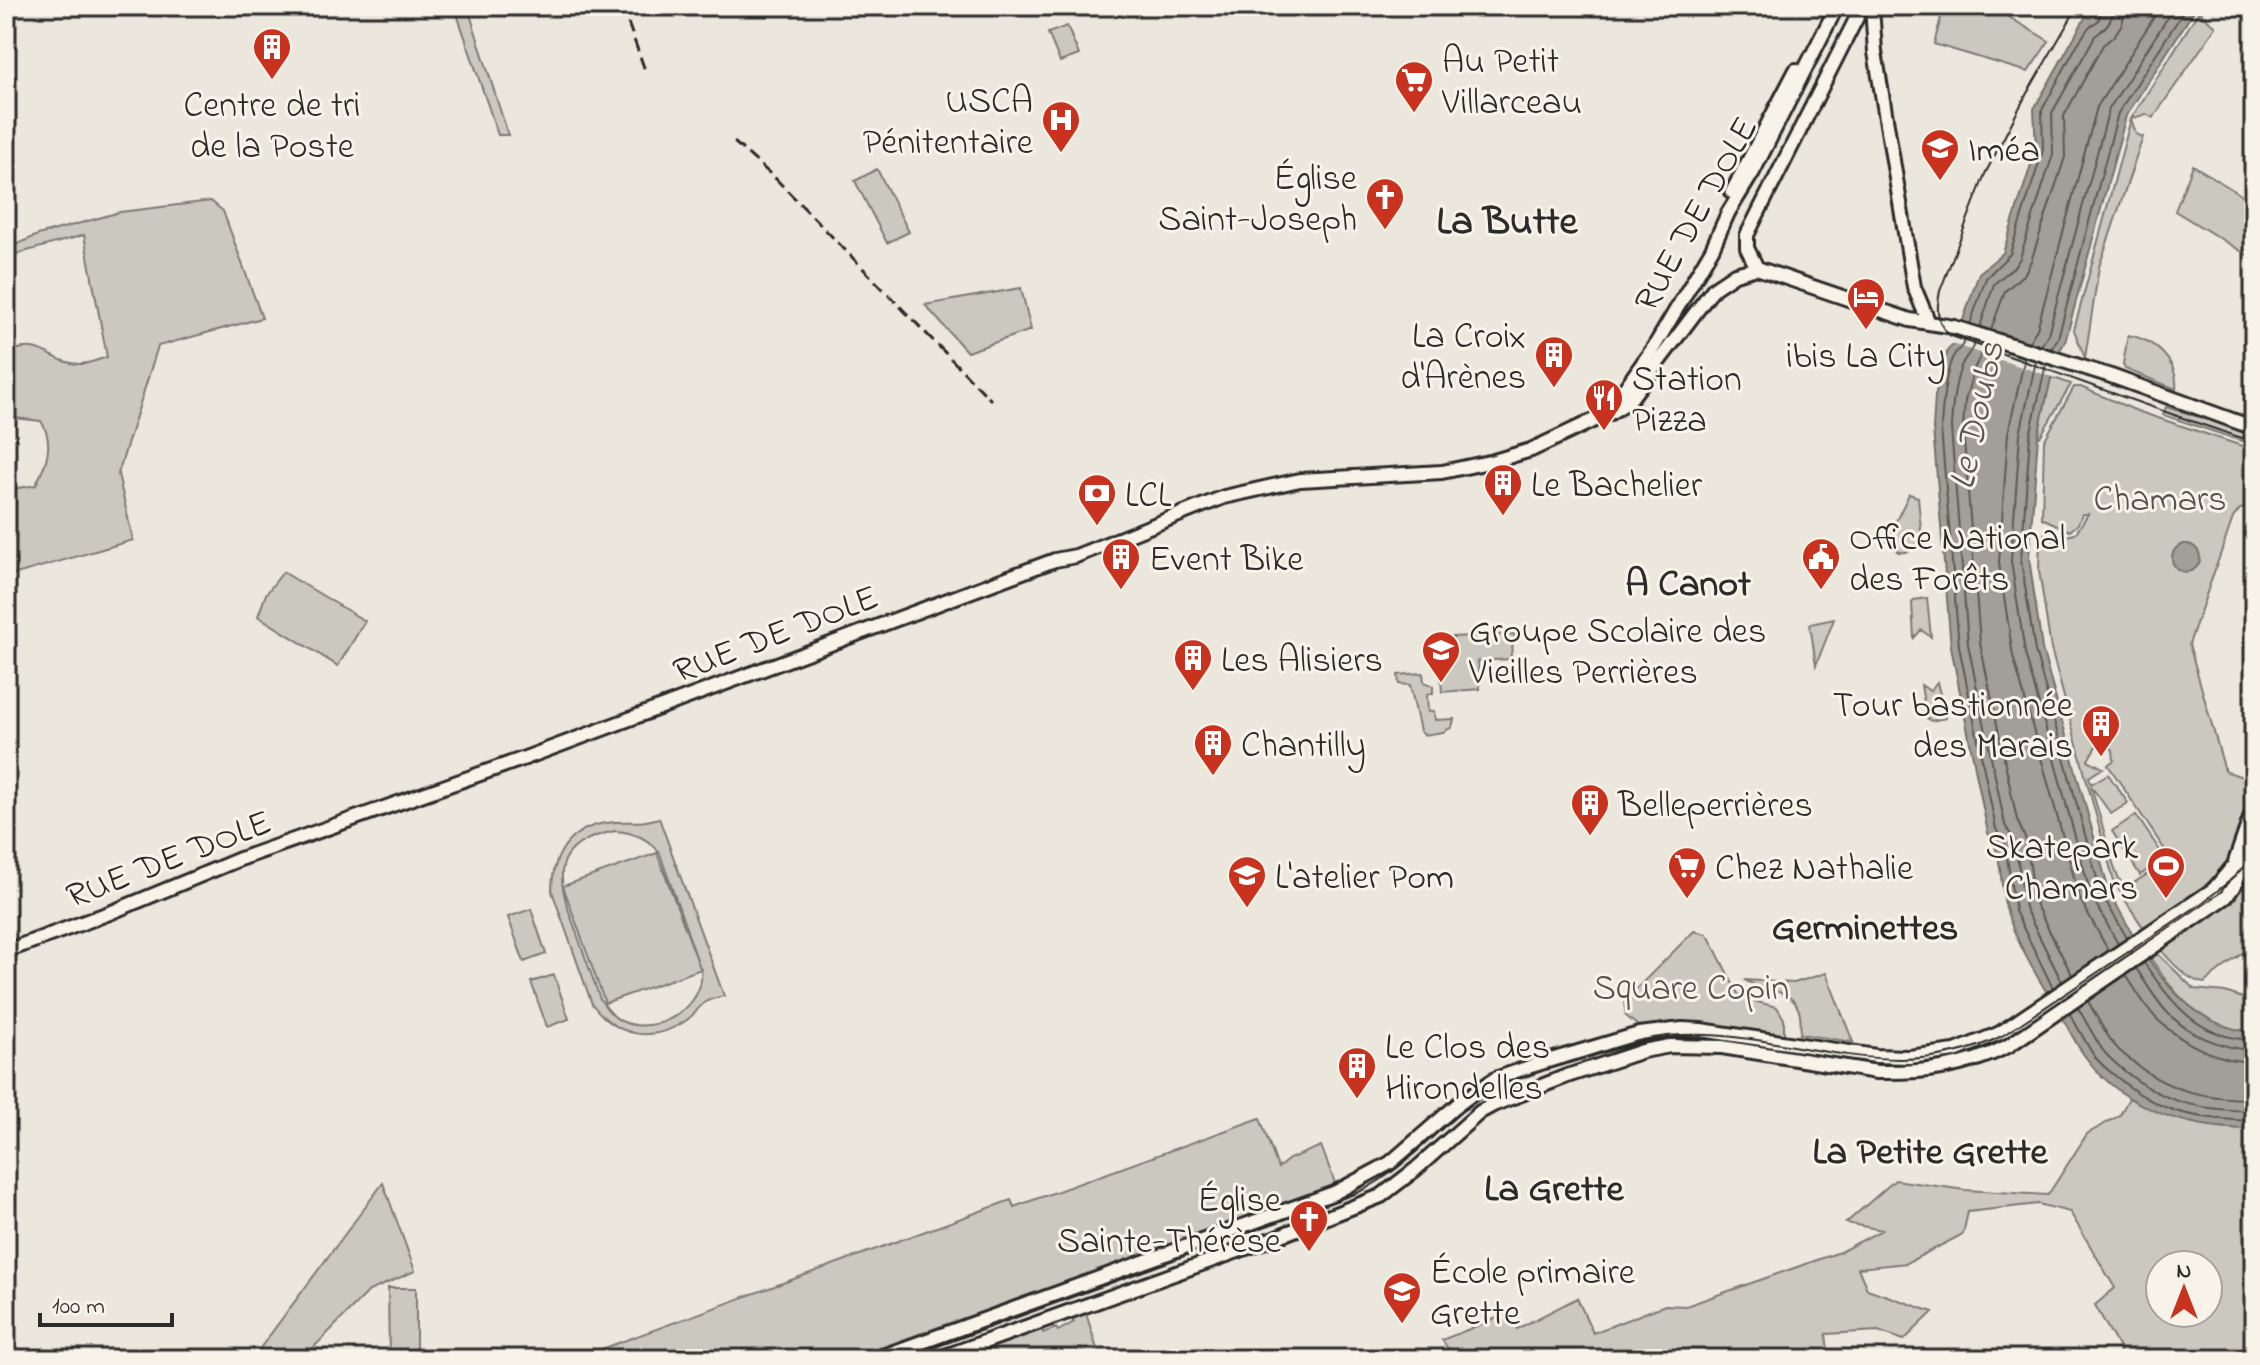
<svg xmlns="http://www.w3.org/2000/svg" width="2260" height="1365" font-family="'Indie Flower',sans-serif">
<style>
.green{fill:#cbc8bf;stroke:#7b7a75;stroke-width:2;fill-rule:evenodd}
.water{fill:#a29f98;stroke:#72716c;stroke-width:2}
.pier{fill:#ebe7dd}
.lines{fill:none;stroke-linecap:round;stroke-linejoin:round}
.shore{stroke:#5b5957;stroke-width:2}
.secondary-casing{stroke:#2b2b2b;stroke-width:18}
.secondary{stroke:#f7f3e8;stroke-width:12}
.tram{stroke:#2b2b2b;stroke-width:2}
.rail{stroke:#2b2b2b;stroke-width:3;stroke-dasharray:12 6;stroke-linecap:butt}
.labels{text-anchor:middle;stroke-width:6;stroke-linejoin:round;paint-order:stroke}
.poi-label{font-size:36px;fill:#2b2b2b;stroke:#f7f3e8;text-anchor:start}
.street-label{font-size:36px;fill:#2b2b2b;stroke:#f7f3e8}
.park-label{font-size:36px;fill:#535250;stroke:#f7f3e8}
.water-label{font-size:38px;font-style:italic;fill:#555451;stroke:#f7f3e8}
.neighbourhood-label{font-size:38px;font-weight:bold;fill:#2b2b2b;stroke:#f7f3e8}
.quarter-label{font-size:40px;font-weight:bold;fill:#2b2b2b;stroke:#f7f3e8}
</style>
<rect width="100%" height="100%" fill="#ebe7dd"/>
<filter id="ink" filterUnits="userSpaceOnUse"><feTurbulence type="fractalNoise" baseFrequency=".0125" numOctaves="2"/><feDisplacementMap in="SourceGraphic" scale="16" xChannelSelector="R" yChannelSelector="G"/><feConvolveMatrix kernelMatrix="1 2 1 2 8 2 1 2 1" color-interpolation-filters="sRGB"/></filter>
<g filter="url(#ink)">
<path class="green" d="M441,6H471L468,8L508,135H498L457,14Z
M1944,6L2002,13L2049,41L2028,72L1934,44Z
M2204,6L2199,11L2216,27L2153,118L2146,114L2131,119L2136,134L2143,137L2099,267L2085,358L2074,330L2131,119L2199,11Z
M1067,26L1079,55L1060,62L1048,33Z
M2193,165L2254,203V259L2175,211Z
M877,169L909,232L887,243L855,181Z
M211,201L223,211L262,318L158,346L118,474L133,540L6,577V490L36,485C46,464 55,443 41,421L6,417V354C40,335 52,365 81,364C89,364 100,359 107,357L84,235L6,257V249L38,235L120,212Z
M1021,288L1031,330L967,352L925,305Z
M2128,335C2153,339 2179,361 2176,389L2125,369L2123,364Z
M2051,377L2071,384L2040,437L2038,436Z
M2074,387H2081L2137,411L2254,450V505L2240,509L2233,518L2189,644L2225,771L2254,781L2235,849L2226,866L2196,894L2213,917L2239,892L2254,850V944L2204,983C2176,981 2125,904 2113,878L2051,649L2039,570L2040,538L2046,532L2066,536L2075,534L2088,514H2082L2078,524L2070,531L2042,518L2044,441ZM2096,746H2109L2113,750L2114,760L2108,765L2171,859L2124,889L2115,870L2091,786L2111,814L2128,803L2108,774L2091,784L2089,777L2103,768L2088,760Z
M2166,407L2254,434V445L2163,415Z
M1909,494L1918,497L1922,541C1914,548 1910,554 1898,552L1892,543L1886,542Z
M283,572L365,621L338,666L258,616L266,594Z
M1927,598L1931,637L1921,630L1914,638L1912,603L1914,600Z
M1834,619L1816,665L1810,624Z
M1515,634L1510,659L1478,661L1480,689L1442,692L1440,662L1432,656L1431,638Z
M1423,673L1424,682L1433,686V693L1427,694L1428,712L1434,711L1435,720L1454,719L1452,727L1443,732L1424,735L1420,731L1410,685L1399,684L1398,675Z
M1937,682L1946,718L1931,721L1927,718L1930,713L1925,710L1921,685L1930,691Z
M2136,815L2165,858L2140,875L2112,831Z
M659,818L724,996C719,997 710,999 706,1002C699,1006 694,1015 687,1020C652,1044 617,1037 592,1004L552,891C552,850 574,824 616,822C635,821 639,824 659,818ZM615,831C634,832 649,838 660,854L700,968L657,853L563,886L605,1003L701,969C706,1008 656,1037 621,1021C612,1017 606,1007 600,999C592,975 583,952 575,928C556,878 549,844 615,831Z
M531,909L546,954L524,962L508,917Z
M1694,931L1706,934L1709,937L1738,994L1746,999L1777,1007L1784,1019V1036L1711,1024L1679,1022L1638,1026L1626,1016L1624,1001Z
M2158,954L2194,989L2225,992L2246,999H2254V1032C2200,1028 2180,1000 2151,959Z
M1826,973L1853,1042L1800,1034C1806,985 1772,996 1744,980L1794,983Z
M554,975L569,1019L547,1027L531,982Z
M2129,1098C2172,1120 2206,1129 2254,1129V1359H2118L2120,1350L2095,1305L2115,1288L2070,1212L2038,1204L1968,1212L1963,1234L1907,1263L1858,1268L1867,1289L1933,1312L1904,1340L1878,1331L1826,1334L1829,1359H1451L1454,1357L1442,1340L1509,1313L1517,1329L1577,1298L1593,1333L1665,1305L1686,1306L1840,1252L1882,1230L1846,1223L1895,1180L1965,1190L2048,1195L2087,1134L2120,1115ZM2160,1265H2208V1313H2160Z
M1260,1118L1278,1168L1289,1159L1321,1146L1335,1183L1331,1187L849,1359H595L593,1352L1011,1200L1014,1207Z
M383,1183L415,1271L369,1291L311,1350L338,1359H252Z
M388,1288H416V1359L389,1358Z
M1086,1313L1100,1359H957L1042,1329L1043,1333L1056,1328L1058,1331L1074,1322L1072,1318Z"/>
<path class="water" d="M2098,6H2197L2126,116L2065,342L2056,356L2038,436L2029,558L2042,649L2109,891C2141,950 2179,1027 2254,1032V1129C2191,1129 2127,1112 2087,1059C2076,1045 2068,1027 2059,1012C2040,982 2019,948 2008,915C1998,888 2005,857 1988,833L1951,647L1933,429L1935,396L1948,349L1955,344L1979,273L2003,253L2036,149L2034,109L2086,16L2090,18Z
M2172 558a14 14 0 1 1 28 0a14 14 0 1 1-28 0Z"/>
<path class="pier" d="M1959,320L2062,354L2055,378L1949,343Z
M2137,933L2154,956L2059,1020L2044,995Z"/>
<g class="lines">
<path class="shore" d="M1970,324L1986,278L2010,254L2043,150L2042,110L2077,45L2089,27L2098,21L2104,6
M1980,327L1994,284L2015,266L2020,258L2053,154L2052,113L2095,36C2105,29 2114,19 2114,6
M1991,330L2005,291L2025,273L2031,261L2065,157L2064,116L2103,45L2114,36L2122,24L2126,6
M1965,339C1963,347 1958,349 1954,355C1945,370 1942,411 1941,428L1959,646L1996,829L2005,844L2015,911L2053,988
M1975,342C1972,351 1966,356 1962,364C1954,384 1952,407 1951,428L1968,644L2005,825L2015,842L2025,908L2062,982
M2029,342L2037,329L2097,107L2161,6
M1986,345L1974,369L1965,401L1963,428L1980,643L2017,820L2026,840L2036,905L2072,975
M2041,346L2048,334L2109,109L2175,6
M2051,349L2058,338L2118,113L2187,6
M2025,357L2008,433L1999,563L2013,656L2080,899L2108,950
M2036,361L2020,434L2011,561L2025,653L2091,895L2118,944
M2046,364L2030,436L2021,560L2035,651L2101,893L2127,938
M2144,963C2173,1004 2198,1039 2254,1040
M2136,968C2145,982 2154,997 2165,1010C2186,1034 2222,1049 2254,1050
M2126,975C2136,990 2146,1009 2159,1021C2185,1045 2218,1061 2254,1062
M2088,1001C2095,1014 2102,1027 2110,1039C2115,1048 2124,1055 2132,1061C2168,1092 2208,1099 2254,1099
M2078,1008C2085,1020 2092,1033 2100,1046C2105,1055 2114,1062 2121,1068C2163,1104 2201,1110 2254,1111
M2070,1014C2077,1026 2084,1039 2091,1051C2097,1062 2108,1070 2117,1077C2161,1115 2198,1119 2254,1121"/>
<g class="secondary-casing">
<path id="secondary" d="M1872,6L1875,52L1914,287L1929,323
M1732,192L1796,70
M1757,268L1747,248V235L1857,17L1859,6
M1610,413L1628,402L1714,288L1735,274L1757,268L1910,320L1954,327L2111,376L2254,428
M6,951L112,912L240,859L525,758L1055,560L1076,556L1224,497L1300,480L1442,472L1494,461L1531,450L1607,414L1654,347L1712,249L1728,213L1753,172L1837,6
M875,1359L1334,1193L1390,1163L1457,1105L1495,1079L1544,1062L1639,1034L1682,1029L1701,1030L1876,1056L1909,1057L1955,1051L2000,1033L2214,889L2234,865L2254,807
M937,1359L1274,1238L1381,1196L1416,1169L1480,1112L1493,1105L1567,1076L1643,1051L1670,1046L1722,1047L1877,1072C1924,1073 1965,1068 2008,1046L2226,897L2236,883L2254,837"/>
</g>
<use href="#secondary" class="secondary"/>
<path class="tram" d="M2078,6L2026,95L1985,174L1940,291C1936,308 1936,325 1951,336C2052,370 2152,409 2254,442
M903,1359L1357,1193C1409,1168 1436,1128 1481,1096C1509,1076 1546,1070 1578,1060C1599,1053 1620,1045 1642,1040C1766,1014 1879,1097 2002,1036L2202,903L2231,880L2254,856"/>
<path class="rail" d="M622,6L646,73
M734,142L776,179L991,400"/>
</g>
</g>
<defs>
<g id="building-pin" transform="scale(2)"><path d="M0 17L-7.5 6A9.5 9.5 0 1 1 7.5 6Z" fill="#c8321e" stroke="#f7f3e8"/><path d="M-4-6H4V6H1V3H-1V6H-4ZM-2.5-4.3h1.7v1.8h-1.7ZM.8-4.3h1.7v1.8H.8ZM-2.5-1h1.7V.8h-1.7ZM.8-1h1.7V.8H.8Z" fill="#fff"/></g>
<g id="supermarket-pin" transform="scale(2)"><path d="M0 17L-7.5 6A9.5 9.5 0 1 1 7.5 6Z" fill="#c8321e" stroke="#f7f3e8"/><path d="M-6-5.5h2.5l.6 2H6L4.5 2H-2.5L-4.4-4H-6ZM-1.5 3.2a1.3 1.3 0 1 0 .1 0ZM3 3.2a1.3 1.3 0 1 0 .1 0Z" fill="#fff"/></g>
<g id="hospital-pin" transform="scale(2)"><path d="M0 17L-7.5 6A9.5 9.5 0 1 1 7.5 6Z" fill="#c8321e" stroke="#f7f3e8"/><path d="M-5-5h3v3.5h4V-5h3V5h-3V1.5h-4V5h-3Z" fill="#fff"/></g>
<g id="university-pin" transform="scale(2)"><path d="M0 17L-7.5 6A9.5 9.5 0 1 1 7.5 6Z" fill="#c8321e" stroke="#f7f3e8"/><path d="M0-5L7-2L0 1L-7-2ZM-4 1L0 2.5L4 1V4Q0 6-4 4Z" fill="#fff"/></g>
<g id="church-pin" transform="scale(2)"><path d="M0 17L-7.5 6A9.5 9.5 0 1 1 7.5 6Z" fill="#c8321e" stroke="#f7f3e8"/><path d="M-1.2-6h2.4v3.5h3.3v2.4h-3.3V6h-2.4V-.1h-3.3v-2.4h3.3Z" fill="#fff"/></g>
<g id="hotel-pin" transform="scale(2)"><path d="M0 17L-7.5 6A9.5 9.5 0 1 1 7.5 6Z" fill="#c8321e" stroke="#f7f3e8"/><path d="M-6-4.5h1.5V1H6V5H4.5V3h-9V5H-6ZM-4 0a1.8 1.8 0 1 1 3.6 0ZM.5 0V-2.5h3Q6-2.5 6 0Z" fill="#fff"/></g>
<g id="restaurant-pin" transform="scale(2)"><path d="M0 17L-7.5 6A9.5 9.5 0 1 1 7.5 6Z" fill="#c8321e" stroke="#f7f3e8"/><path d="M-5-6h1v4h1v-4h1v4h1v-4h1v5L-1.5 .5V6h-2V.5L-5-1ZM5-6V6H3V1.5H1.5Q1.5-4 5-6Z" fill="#fff"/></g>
<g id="bank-pin" transform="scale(2)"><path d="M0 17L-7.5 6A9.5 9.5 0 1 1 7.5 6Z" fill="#c8321e" stroke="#f7f3e8"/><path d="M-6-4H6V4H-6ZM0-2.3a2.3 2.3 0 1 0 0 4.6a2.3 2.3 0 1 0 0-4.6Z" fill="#fff"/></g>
<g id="civic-pin" transform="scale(2)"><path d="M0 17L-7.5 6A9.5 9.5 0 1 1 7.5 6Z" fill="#c8321e" stroke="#f7f3e8"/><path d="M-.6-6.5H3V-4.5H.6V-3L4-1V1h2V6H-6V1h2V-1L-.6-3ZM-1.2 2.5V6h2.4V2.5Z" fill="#fff"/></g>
<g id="school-pin" transform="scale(2)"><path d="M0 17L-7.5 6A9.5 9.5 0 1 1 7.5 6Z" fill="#c8321e" stroke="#f7f3e8"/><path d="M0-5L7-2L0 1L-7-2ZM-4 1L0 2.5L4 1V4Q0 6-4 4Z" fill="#fff"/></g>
<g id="stadium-pin" transform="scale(2)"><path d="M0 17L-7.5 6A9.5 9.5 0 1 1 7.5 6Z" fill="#c8321e" stroke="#f7f3e8"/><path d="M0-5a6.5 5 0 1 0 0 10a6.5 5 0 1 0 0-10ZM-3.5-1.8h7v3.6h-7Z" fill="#fff"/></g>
</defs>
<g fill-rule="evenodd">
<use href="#building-pin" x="272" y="47"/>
<use href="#supermarket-pin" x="1414" y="80"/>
<use href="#hospital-pin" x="1061" y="120"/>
<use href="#university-pin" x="1940" y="148"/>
<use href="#church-pin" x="1385" y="197"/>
<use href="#hotel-pin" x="1866" y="297"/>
<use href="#building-pin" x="1554" y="355"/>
<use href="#restaurant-pin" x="1604" y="398"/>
<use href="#building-pin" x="1503" y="483"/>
<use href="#bank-pin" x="1097" y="493"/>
<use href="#building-pin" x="1121" y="557"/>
<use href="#civic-pin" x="1821" y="557"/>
<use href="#school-pin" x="1441" y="650"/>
<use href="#building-pin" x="1193" y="658"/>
<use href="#building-pin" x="2101" y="724"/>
<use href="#building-pin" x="1213" y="743"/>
<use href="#building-pin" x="1590" y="803"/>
<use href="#supermarket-pin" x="1687" y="866"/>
<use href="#stadium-pin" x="2166" y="866"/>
<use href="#school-pin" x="1247" y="875"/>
<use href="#building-pin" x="1357" y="1066"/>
<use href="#church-pin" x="1309" y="1219"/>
<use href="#school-pin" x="1402" y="1291"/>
</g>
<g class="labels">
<g class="poi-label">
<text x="1442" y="72">Au Petit<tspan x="1442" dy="41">Villarceau</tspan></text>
<text x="1033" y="112" text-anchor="end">USCA<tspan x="1033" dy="41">Pénitentaire</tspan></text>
<text x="272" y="116" text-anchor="middle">Centre de tri<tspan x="272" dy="41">de la Poste</tspan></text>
<text x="1968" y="161">Iméa</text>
<text x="1357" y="189" text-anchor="end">Église<tspan x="1357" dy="41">Saint-Joseph</tspan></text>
<text x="1526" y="347" text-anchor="end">La Croix<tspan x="1526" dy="41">d'Arènes</tspan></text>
<text x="1866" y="367" text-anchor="middle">ibis La City</text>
<text x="1632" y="390">Station<tspan x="1632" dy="41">Pizza</tspan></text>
<text x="1531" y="496">Le Bachelier</text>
<text x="1125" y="506">LCL</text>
<text x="1849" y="549">Office National<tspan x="1849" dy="41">des Forêts</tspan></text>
<text x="1149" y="570">Event Bike</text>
<text x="1469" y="642">Groupe Scolaire des<tspan x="1469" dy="41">Vieilles Perrières</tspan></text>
<text x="1221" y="671">Les Alisiers</text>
<text x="2073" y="716" text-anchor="end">Tour bastionnée<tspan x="2073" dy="41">des Marais</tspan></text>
<text x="1241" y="756">Chantilly</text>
<text x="1618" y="816">Belleperrières</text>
<text x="2138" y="858" text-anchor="end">Skatepark<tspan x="2138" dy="41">Chamars</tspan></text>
<text x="1715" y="879">Chez Nathalie</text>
<text x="1275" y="888">L'atelier Pom</text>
<text x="1385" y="1058">Le Clos des<tspan x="1385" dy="41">Hirondelles</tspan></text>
<text x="1281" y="1211" text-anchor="end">Église<tspan x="1281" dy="41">Sainte-Thérèse</tspan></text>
<text x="1430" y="1283">École primaire<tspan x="1430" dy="41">Grette</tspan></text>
</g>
<g class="street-label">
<text transform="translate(1694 213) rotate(-61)" y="13">RUE DE DOLE</text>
<text transform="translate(775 632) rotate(-21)" y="13">RUE DE DOLE</text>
<text transform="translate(168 857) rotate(-21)" y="13">RUE DE DOLE</text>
</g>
<g class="park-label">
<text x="2160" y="510">Chamars</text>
<text x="1691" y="999">Square Copin</text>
</g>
<g class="water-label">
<text transform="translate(1975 415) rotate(-78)" y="13">Le Doubs</text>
</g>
<g class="neighbourhood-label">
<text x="1688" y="595">A Canot</text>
<text x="1865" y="939">Germinettes</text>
<text x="1930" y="1163">La Petite Grette</text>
<text x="1554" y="1200">La Grette</text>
</g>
<g class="quarter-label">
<text x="1507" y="233">La Butte</text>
</g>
</g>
<rect width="2260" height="1365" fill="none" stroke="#f7f3e8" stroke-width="32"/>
<rect x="16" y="16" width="2228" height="1333" fill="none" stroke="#2b2b2b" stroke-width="3" filter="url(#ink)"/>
<g transform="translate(2184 1289)"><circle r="38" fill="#f7f3e8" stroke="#a5a39c" stroke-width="2"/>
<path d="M0-6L14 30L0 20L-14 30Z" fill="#c8321e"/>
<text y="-12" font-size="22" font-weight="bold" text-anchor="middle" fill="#2b2b2b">N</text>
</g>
<path d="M40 1313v12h132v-12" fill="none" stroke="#2b2b2b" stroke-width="4"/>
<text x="52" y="1313" font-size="24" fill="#2b2b2b" stroke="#f7f3e8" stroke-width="6" paint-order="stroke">100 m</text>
</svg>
